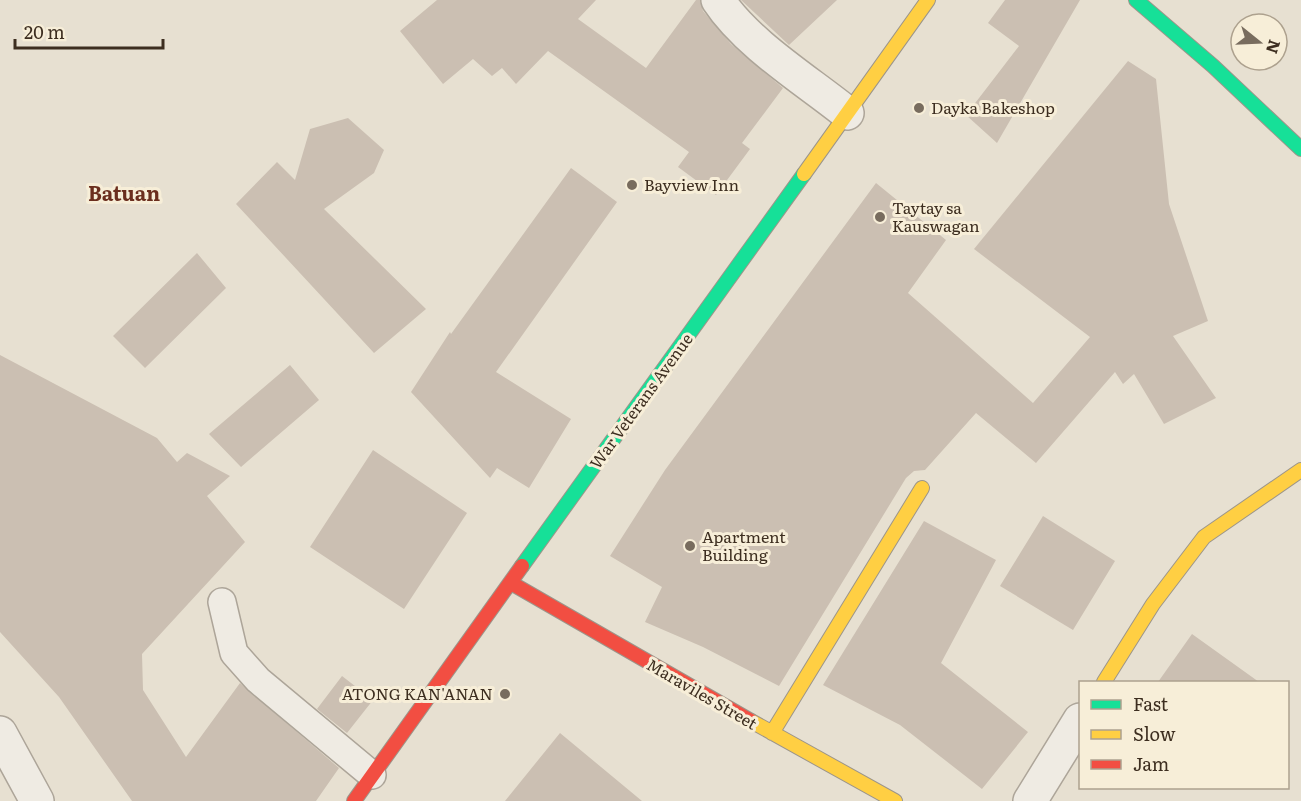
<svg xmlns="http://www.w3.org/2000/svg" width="1301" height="801" font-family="Literata,serif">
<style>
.building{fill:#cbbfb2}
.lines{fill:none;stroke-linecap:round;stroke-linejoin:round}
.lane-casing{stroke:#ada599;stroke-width:30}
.street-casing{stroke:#ada599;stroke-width:36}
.fast-casing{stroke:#9c958a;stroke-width:16}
.slow-casing{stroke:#9c958a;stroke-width:16}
.jam-casing{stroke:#9c958a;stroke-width:16}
.lane{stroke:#efebe3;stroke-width:27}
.street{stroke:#efebe3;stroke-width:33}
.fast{stroke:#16e098;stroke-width:14}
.slow{stroke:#ffcf43;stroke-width:14}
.jam{stroke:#f24e42;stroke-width:14}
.poi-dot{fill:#786c5e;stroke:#f7eed8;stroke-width:2}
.labels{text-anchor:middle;stroke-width:6;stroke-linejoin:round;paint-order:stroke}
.poi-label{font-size:16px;fill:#3d2e20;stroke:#f7eed8;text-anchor:start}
.street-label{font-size:16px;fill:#3d2e20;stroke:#f7eed8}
.quarter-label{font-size:20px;font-weight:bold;fill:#6b2e1e;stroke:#f7eed8}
</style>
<rect width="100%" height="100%" fill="#e7e0d1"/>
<path class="building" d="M437,0H596L578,19L646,68L696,0H700L703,11L731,44L783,88L742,143L750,149L716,195L678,167L689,152L548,51L516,84L502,68L492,76L473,59L443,84L400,31Z
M741,0H837L789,45Z
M1005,0H1080L997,143L966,115L1019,46L988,23Z
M1128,61L1156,79L1169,204L1208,321L1173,336L1216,398L1164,424L1134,374L1123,384L1115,372L1036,463L976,413L925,470L914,471L906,478L779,686L703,647L645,622L662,587L610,556L665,470L876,183L946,240L908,293L1033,403L1090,337L974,249Z
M348,118L384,150L374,173L324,209L426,309L374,353L236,204L277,162L295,180L310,129Z
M571,168L617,202L496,372L571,419L529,488L497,468L490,478L411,392L450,332L451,334Z
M197,253L226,288L145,368L113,336Z
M0,355L157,438L177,462L187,453L230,476L207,496L245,542L142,654L143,690L186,757L240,683L339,768L316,801H132L59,697L0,632Z
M290,365L319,400L241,467L209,434Z
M373,450L467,513L404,609L310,547Z
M1043,516L1115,561L1073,630L1000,586Z
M924,521L996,560L941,663L1028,732L982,789L900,725L823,685Z
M1192,634L1259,682H1158Z
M342,676L373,700L347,733L317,709Z
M560,733L642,801H505Z"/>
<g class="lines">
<g class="lane-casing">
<path id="lane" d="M222,602L234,653L258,680L372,775"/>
</g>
<g class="street-casing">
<path id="street" d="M718,0C747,44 806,80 847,113
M0,733L37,801
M1030,801L1080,720"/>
</g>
<g class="fast-casing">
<path id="fast" d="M1136,0L1213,66L1301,149
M522,566L804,174"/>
</g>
<g class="slow-casing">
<path id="slow" d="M804,174L928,0
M1104,682L1153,604L1204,537L1301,470
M751,721L895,801
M772,733L922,488"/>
</g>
<g class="jam-casing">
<path id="jam" d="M511,583L751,721
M354,801L522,566"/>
</g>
<use href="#lane" class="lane"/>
<use href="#street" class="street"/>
<use href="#fast" class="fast"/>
<use href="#slow" class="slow"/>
<use href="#jam" class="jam"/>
</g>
<g class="poi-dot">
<circle cx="919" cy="108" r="6"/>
<circle cx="632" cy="185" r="6"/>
<circle cx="880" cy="217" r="6"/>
<circle cx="690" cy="546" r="6"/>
<circle cx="505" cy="694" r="6"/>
</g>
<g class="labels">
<g class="poi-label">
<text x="931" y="114">Dayka Bakeshop</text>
<text x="644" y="191">Bayview Inn</text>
<text x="892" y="214">Taytay sa<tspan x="892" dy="18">Kauswagan</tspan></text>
<text x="702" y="543">Apartment<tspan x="702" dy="18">Building</tspan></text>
<text x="493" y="700" text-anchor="end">ATONG KAN'ANAN</text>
</g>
<g class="street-label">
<text transform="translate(641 401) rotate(-54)" y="6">War Veterans Avenue</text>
<text transform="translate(702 694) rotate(30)" y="6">Maraviles Street</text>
</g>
<g class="quarter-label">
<text x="124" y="201">Batuan</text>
</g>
</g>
<rect x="1079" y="681" width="210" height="108" fill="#f7eed8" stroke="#ada18e" stroke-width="1.5"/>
<rect x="1091" y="700" width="30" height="9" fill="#16e098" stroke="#ada18e" stroke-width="1.5"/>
<text x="1133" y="711" font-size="18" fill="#3d2e20">Fast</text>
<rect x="1091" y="730" width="30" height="9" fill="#ffcf43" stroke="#ada18e" stroke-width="1.5"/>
<text x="1133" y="741" font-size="18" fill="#3d2e20">Slow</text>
<rect x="1091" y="760" width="30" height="9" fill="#f24e42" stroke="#ada18e" stroke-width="1.5"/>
<text x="1133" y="771" font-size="18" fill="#3d2e20">Jam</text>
<g transform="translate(1259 42) rotate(108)"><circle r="28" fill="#f7eed8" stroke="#ada18e" stroke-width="1.5"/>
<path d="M0-4.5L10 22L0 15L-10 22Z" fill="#786c5e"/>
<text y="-9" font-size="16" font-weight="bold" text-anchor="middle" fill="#3d2e20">N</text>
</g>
<path d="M15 39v9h148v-9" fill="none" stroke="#3d2e20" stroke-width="3"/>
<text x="24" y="39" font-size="18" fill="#3d2e20" stroke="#f7eed8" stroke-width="4.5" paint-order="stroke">20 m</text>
</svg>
